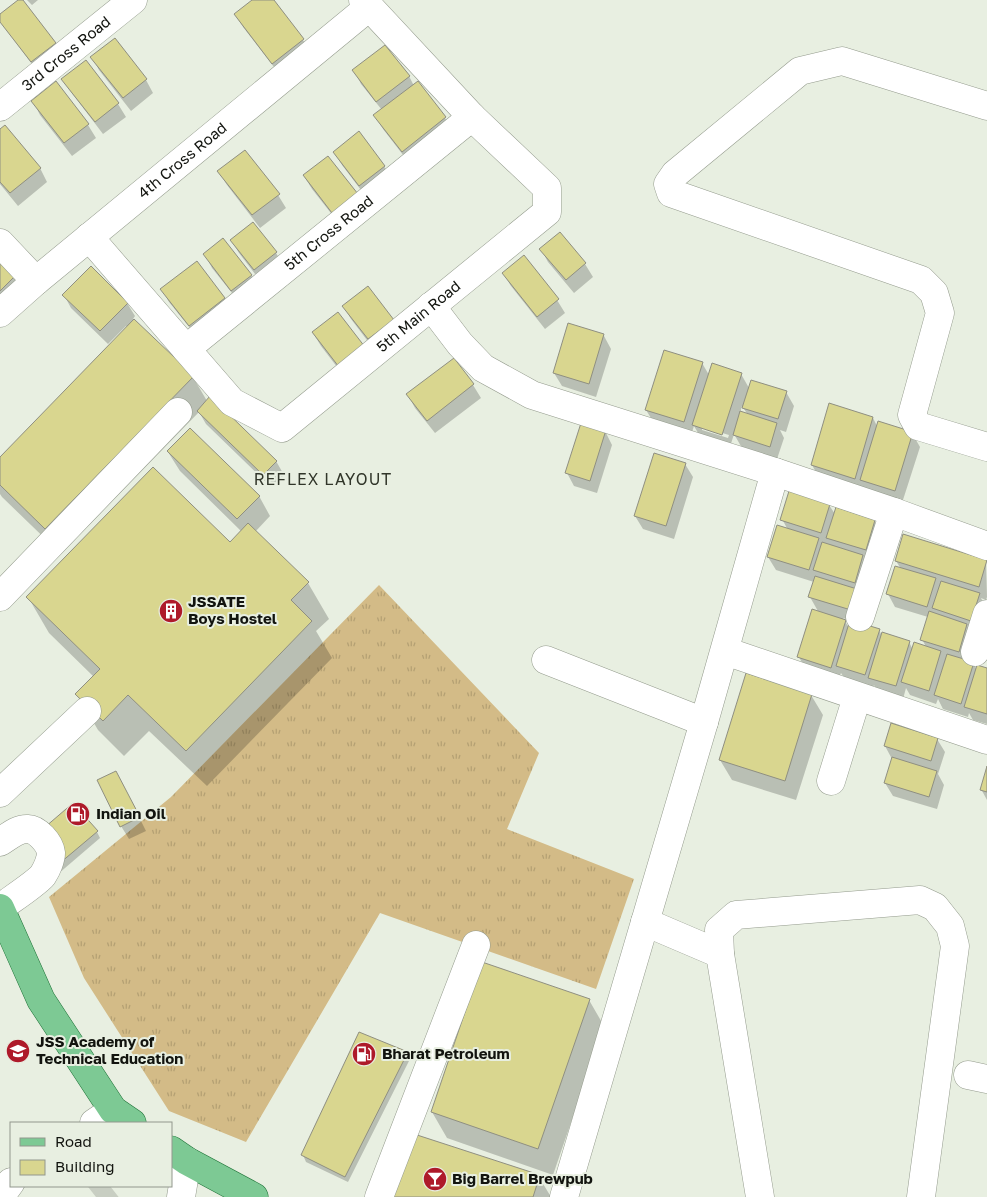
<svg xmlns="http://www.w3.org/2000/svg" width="987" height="1197" font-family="'Golos Text',sans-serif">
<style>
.grass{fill:url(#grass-tufts)}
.shadow{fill:#0003;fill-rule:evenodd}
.building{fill:#d9d68f;stroke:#8f8f81}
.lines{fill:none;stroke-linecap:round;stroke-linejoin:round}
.minor-tunnel{stroke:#c8cec2;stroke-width:28;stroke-dasharray:28 14;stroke-linecap:butt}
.minor-casing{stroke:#949b8d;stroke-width:29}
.major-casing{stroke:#1f7237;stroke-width:29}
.minor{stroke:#fff;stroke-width:28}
.major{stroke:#7dc994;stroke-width:28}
.labels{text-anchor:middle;stroke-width:4;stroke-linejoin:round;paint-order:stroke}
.street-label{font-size:15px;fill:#12140f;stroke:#e8efe1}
.poi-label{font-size:15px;font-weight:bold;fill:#12140f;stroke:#e8efe1;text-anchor:start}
.neighbourhood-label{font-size:16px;letter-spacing:1px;fill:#31362a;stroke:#e8efe1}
</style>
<defs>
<pattern id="grass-tufts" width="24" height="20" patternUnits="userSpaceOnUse" patternTransform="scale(1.25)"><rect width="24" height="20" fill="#d3bb87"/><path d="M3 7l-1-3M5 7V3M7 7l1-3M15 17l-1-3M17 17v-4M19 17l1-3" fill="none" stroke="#b4a073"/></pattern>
</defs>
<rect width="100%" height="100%" fill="#e8efe1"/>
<path class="grass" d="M379,585L539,753L507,829L634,879L596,989L380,913L246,1142L169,1111L84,978L49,897L171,797Z"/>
<path class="shadow" d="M20,0L55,44L62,57L40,75L0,21V15Z
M27,0H38L32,5Z
M254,0H272L303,40L311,53L281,76L243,27L235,14Z
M114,40L146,80L153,93L131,111L99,70L92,57Z
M354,70L409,76L414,86L418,82L445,118L453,131L410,164L383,129L375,116L382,110L361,84Z
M63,79L118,104L126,117L103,134L71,92Z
M33,101L88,125L96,138L72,156L40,115Z
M0,131L40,168L47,182L18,206L0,184Z
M334,152L384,166L392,180L367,198L342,165Z
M328,158L341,226L312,189L304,176Z
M219,172L278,195L286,208L260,228L227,185Z
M253,223L276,253L284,266L262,283L239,253L231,240Z
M559,234L585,264L593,277L574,293L548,262L541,249Z
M0,254L30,292L0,322Z
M205,254L251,275L259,288L240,303L212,268Z
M197,263L224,299L232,312L198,338L169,302L162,289Z
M503,273L557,300L565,313L545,329L511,286Z
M64,295L127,303L135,316L133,319L193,377L207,401L276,461L284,475L271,487L206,424L199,412L61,554L2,497L0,494V458L128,327L126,326L108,344L71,308Z
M343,306L393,320L376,352L351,319Z
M338,314L347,380L321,346L313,333Z
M569,325L604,336L611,349L596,397L562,386L554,373Z
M453,360L473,385L481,398L435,433L415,408L408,395Z
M702,363L709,375L741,374L749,388L786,392L794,406L786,432L780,430L784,438L777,459L742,448L734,434L730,447L701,438L694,426L691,435L654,423L646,410ZM742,406L748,415L740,413ZM702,427L729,435L728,438L702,430Z
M873,418L877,426L912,433L920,447L902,503L823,485L812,465Z
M605,431L612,445L597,493L574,486L567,473Z
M168,452L259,496L270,516L255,532L308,583L329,619L316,631L332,658L207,786L149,731L124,756L98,730L77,694L94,677L49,633L28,597L230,544L242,532L180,471Z
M685,464L693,477L674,539L643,529L635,516Z
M829,505L835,514L874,521L882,534L858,624L879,630L882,636L909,642L913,650L926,647L922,639L928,617L895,607L888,594L901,569L896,561L986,562L987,597L986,600L981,598L986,608L973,663L977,670H987V724L973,720L969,713L968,717L943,709L938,699L936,704L910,695L906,688L903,699L877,691L874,685L873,688L845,679L841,673L838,680L806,670L799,657L819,613L810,597L814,582L776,570L768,557L788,530L782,519ZM843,618L852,621L849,628Z
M811,695L823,715L796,800L732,780L720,760Z
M892,725L937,739L945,752L938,774L944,785L937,809L893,796L885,783L892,759L885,746Z
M987,770V800L981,789Z
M123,785L146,831L129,839L121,826Z
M97,832L100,838L58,874L31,840Z
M589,1000L604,1026L553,1175L447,1138L432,1112Z
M407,1053L410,1059L348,1182L306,1162L303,1155Z
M539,1177L551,1197H393Z"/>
<path class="building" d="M18,0H23L56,43L31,62L0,22V14Z
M252,0H274L304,39L272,64L234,14Z
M115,38L147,79L123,98L90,57Z
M385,45L410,76L376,102L352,70Z
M86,60L119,103L95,122L61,79Z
M56,81L89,124L64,143L31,101Z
M418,81L446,117L402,152L373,115Z
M5,125L41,168L10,193L0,182V129Z
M359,131L385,166L359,186L333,152Z
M245,150L280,194L252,215L217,171Z
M328,156L358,194L332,213L303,175Z
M253,222L277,252L254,270L230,240Z
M560,232L586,263L566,280L539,249Z
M223,238L252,275L231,291L203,254Z
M0,252L19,272L0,291Z
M524,255L559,299L537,317L502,273Z
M197,261L225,298L189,326L160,289Z
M91,266L128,303L100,331L62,295Z
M368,286L394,320L368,339L342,306Z
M338,312L365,347L339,367L312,332Z
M134,319L194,376L45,529L0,485V457Z
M568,323L604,334L589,384L553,373Z
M664,350L703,362L684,422L645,410Z
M454,358L474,384L427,421L406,394Z
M712,363L742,373L722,435L692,425Z
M751,380L787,391L778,419L742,408Z
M210,396L277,461L263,475L197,411Z
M829,403L873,417L855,479L811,465Z
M740,411L777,423L770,447L733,435Z
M878,421L913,432L895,491L860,480Z
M581,423L606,430L590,481L565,473Z
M190,428L260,496L237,519L167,451Z
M654,453L686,463L666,526L634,516Z
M153,467L230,542L248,523L309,582L291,600L312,621L186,751L128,695L103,721L75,694L100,669L26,597Z
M789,491L830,504L821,533L780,520Z
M836,507L875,520L866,550L826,538Z
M777,525L819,538L809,570L767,557Z
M903,534L987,560L979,587L895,561Z
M822,542L863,555L855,583L813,570Z
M895,566L936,578L927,607L886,594Z
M815,576L857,589L851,610L808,597Z
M941,581L980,593L971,621L932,608Z
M812,609L846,620L831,668L797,657Z
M929,611L967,624L959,652L920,640Z
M850,620L880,629L865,675L836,666Z
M882,632L910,641L896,686L868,678Z
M914,642L941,651L929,691L901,682Z
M947,654L974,662L961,704L934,695Z
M977,665L987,668V714L964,707Z
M746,673L812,694L785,781L719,760Z
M891,723L938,738L931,761L884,746Z
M892,757L937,771L929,797L884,783Z
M987,766V792L980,790Z
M116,771L140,817L120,827L97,780Z
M73,803L98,831L54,868L30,840Z
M482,962L590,999L538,1149L431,1112Z
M359,1032L408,1052L345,1177L301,1155Z
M414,1134L540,1175L533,1197H391Z"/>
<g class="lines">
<path class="minor-tunnel" d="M96,1197L110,1186"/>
<g class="minor-casing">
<g id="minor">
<path d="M987,106L842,61L800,71L675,174L668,184L671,193L921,280L934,293L940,313L912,415L918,426L987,447"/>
<path id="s1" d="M0,107L133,0"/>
<path id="s2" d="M89,237L232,402L282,428L547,212V188L472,117L363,0"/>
<path id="s3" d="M0,243L36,281L369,7"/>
<path d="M431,306L460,344L483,368L532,395L775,472L704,722L564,1197"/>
<path d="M0,313L36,281"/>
<path id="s4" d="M186,349L472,117"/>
<path d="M775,472L894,512L987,546"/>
<path d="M0,597L178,412"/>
<path d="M860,617L894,512"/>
<path d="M725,651L987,740"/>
<path d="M975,652L987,614"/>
<path d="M546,660L704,722"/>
<path d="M831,781L857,697"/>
<path d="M0,793L87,711"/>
<path d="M0,842C8,837 18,828 28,829C37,829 50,843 51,853C51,859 47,869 43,875C37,883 9,901 0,908"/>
<path d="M645,922L720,954"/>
<path d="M968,1075L987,1079"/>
<path d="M94,1123L113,1110"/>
<path d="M0,1197L11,1182"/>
<path d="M181,1197L187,1161"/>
<path d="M379,1197L476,945"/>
<path d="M760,1197L720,954L719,930L736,915L920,900L935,907L950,926L955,946L921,1197"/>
</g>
</g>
<g class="major-casing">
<path id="major" d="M0,908L41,1000L113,1110L132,1123
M171,1150L187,1161L254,1197"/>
</g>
<use href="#minor" class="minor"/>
<use href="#major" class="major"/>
</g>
<defs>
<g id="building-disc" transform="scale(1.25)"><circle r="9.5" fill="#ae1a2a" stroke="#e8efe1"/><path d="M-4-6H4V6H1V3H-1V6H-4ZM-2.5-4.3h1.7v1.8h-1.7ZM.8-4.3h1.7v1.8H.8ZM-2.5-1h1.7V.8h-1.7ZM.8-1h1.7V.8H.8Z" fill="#fff"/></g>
<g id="fuel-disc" transform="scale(1.25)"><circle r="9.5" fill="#ae1a2a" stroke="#e8efe1"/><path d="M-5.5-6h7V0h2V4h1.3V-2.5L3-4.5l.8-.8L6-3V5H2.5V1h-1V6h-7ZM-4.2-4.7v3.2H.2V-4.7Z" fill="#fff"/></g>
<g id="university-disc" transform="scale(1.25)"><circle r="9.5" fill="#ae1a2a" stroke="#e8efe1"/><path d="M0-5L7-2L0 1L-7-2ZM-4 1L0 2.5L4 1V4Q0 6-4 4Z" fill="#fff"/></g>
<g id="bar-disc" transform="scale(1.25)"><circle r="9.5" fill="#ae1a2a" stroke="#e8efe1"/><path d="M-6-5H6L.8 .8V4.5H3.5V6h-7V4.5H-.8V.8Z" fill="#fff"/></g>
</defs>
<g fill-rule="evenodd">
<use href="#building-disc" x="171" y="611"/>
<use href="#fuel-disc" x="78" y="814"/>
<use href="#university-disc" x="18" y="1051"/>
<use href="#fuel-disc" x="364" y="1054"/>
<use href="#bar-disc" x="435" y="1179"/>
</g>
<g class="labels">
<g class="street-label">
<text dy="5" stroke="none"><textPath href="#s1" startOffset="85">3rd Cross Road</textPath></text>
<text dy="5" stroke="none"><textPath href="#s3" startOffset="242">4th Cross Road</textPath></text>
<text dy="5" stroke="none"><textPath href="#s4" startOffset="184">5th Cross Road</textPath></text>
<text dy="5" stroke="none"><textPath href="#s2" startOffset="451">5th Main Road</textPath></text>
</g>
<g class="poi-label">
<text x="188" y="607">JSSATE<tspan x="188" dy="17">Boys Hostel</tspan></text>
<text x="96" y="819">Indian Oil</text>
<text x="36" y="1047">JSS Academy of<tspan x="36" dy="17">Technical Education</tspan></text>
<text x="382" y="1059">Bharat Petroleum</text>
<text x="452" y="1184">Big Barrel Brewpub</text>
</g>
<g class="neighbourhood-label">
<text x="323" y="485">REFLEX LAYOUT</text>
</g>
</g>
<rect x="10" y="1122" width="162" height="65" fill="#e8efe1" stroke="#92978d"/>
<rect x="20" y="1138" width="25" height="8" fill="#7dc994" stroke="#92978d"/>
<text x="55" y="1147" font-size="15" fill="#12140f">Road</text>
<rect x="20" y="1160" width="25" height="15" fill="#d9d68f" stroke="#92978d"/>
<text x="55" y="1172" font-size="15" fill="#12140f">Building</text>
</svg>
